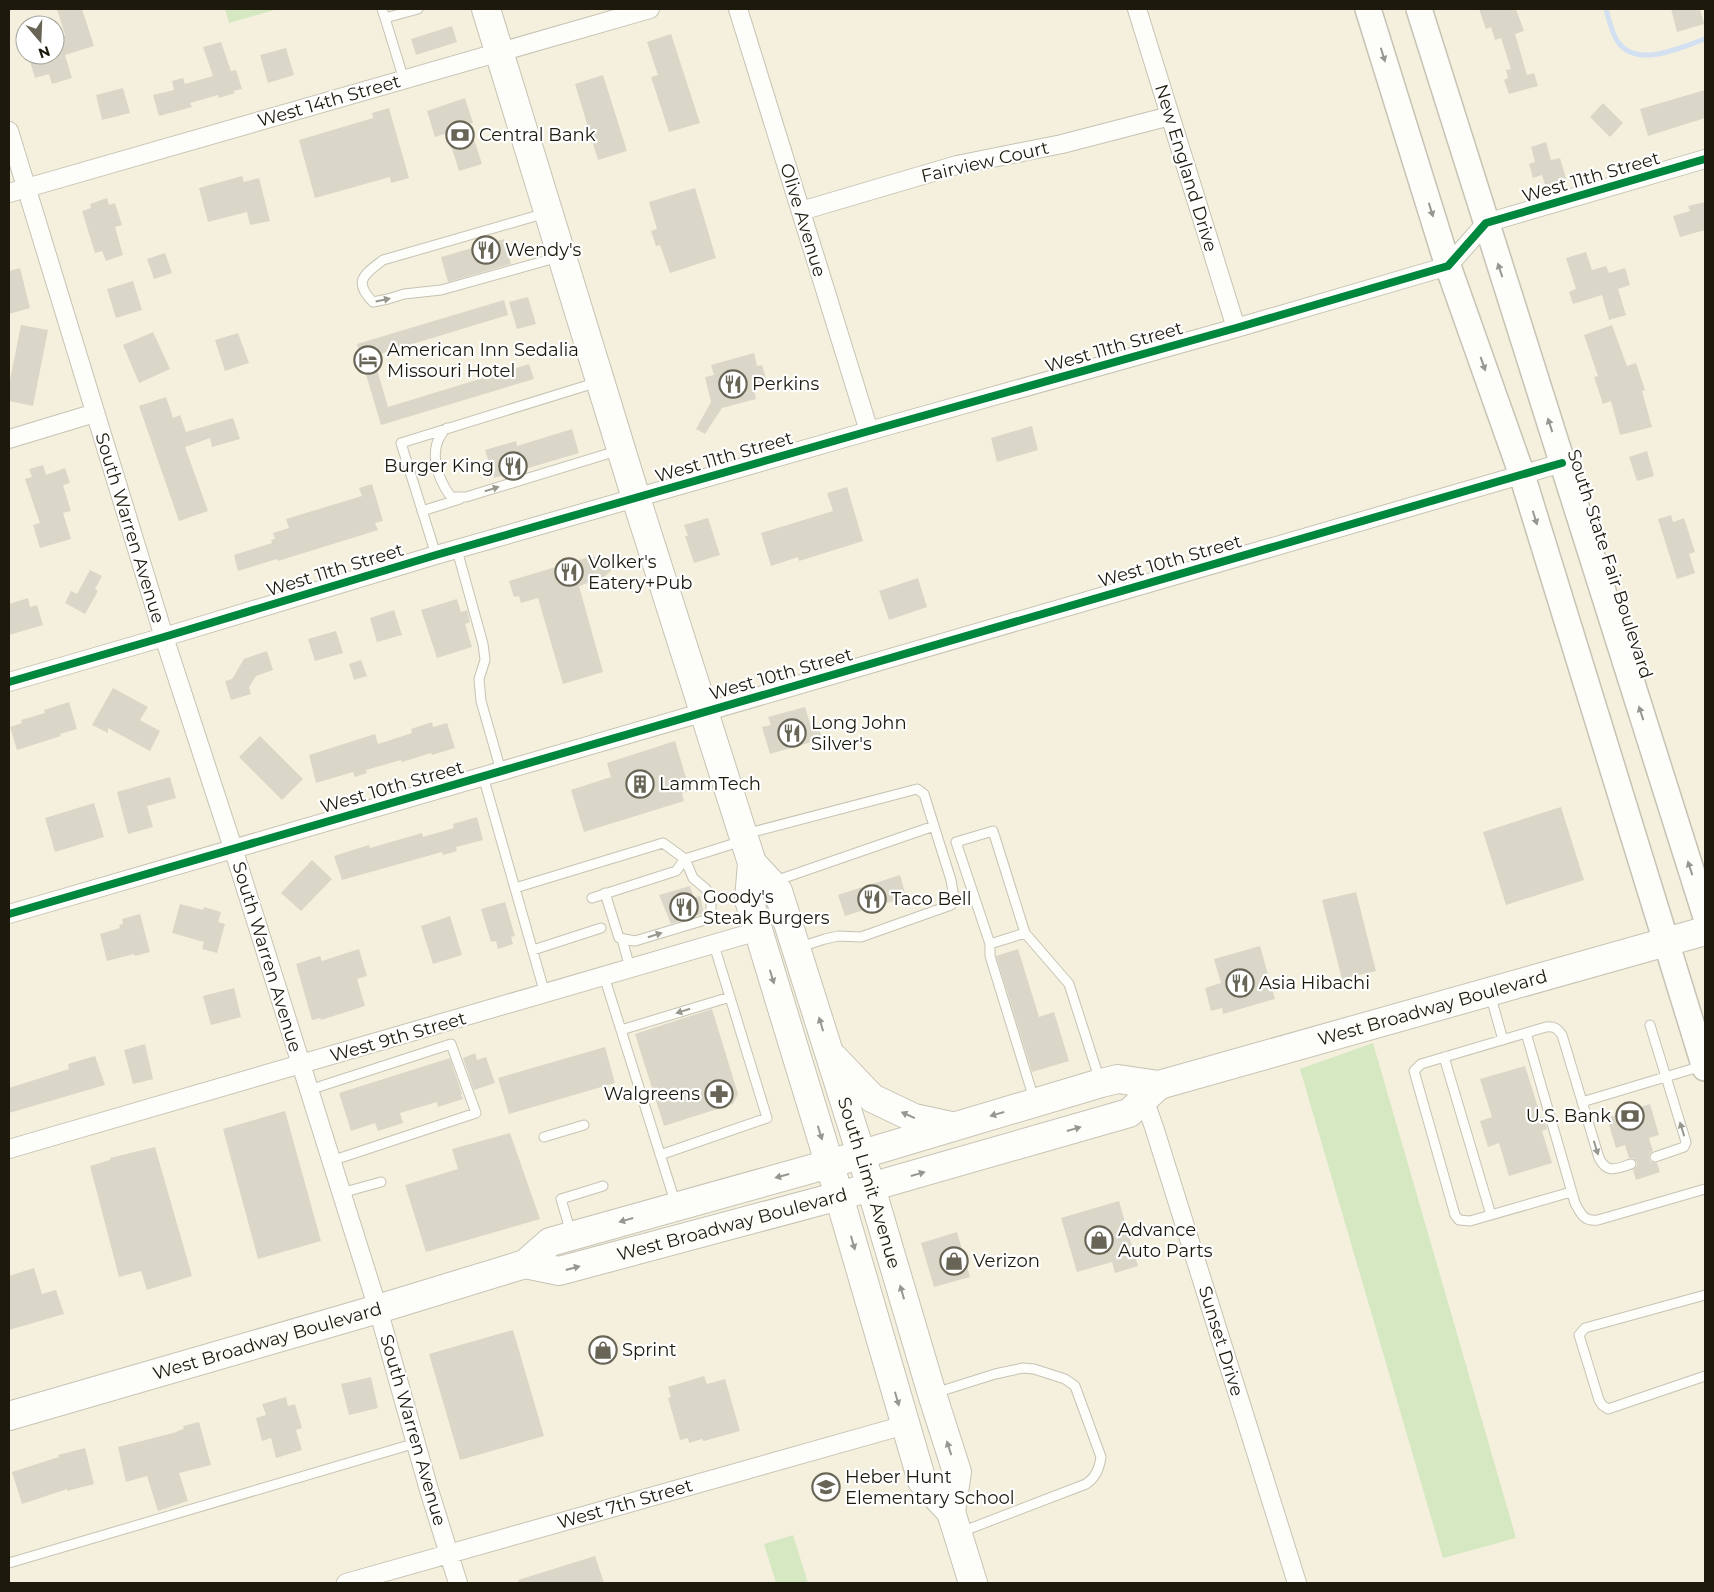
<svg xmlns="http://www.w3.org/2000/svg" width="1714" height="1592" font-family="Montserrat,sans-serif">
<style>
.green{fill:#d5e8c2}
.lines{fill:none;stroke-linecap:round;stroke-linejoin:round}
.stream{stroke:#d3e0f1;stroke-width:5}
.building{fill:#dad7c8}
.lane-casing{stroke:#c7c3b4;stroke-width:11}
.street-casing{stroke:#c7c3b4;stroke-width:20}
.secondary-casing{stroke:#c7c3b4;stroke-width:28}
.highway-casing{stroke:#c7c3b4;stroke-width:30}
.lane{stroke:#fdfdfa;stroke-width:9}
.street{stroke:#fdfdfa;stroke-width:18}
.secondary{stroke:#fdfdfa;stroke-width:25}
.highway{stroke:#fdfdfa;stroke-width:28}
.cycleway-casing{stroke:#fff;stroke-width:11}
.cycleway{stroke:#00873e;stroke-width:8}
.oneway{fill:#98978f}
.labels{text-anchor:middle;stroke-width:4.5;stroke-linejoin:round;paint-order:stroke}
.street-label{font-size:18px;fill:#1d1a0d;stroke:#fff}
.poi-label{font-size:18px;fill:#1d1a0d;stroke:#fff;text-anchor:start}
</style>
<rect width="100%" height="100%" fill="#f4f0dd"/>
<path class="green" d="M225,9H278L229,23Z
M1373,1043L1516,1538L1443,1558L1300,1069Z
M793,1535L808,1583H776L764,1544Z"/>
<g class="lines">
<path class="stream" d="M1606,9C1609,20 1611,32 1618,42C1637,69 1681,47 1705,39"/>
</g>
<path class="building" d="M57,9H82L94,46L65,55L72,78L52,84L49,74L35,78L28,55H55V37L65,35Z
M1479,9H1516L1524,31L1515,34L1527,75L1534,73L1538,86L1509,94L1504,80L1508,78L1506,70L1511,69L1501,38L1495,40L1491,27L1486,29Z
M1671,9H1700L1704,24L1677,32Z
M452,26L457,42L416,55L411,39Z
M671,34L700,123L669,132L651,77L658,75L647,42Z
M221,42L231,71L236,70L242,89L233,91L235,93L219,98L218,95L190,103L192,107L159,116L153,95L174,90L172,81L183,78L185,84L213,76L203,47Z
M286,48L294,75L268,83L260,55Z
M603,75L627,151L598,160L575,84Z
M123,88L130,113L102,120L96,95Z
M1705,90V118L1648,136L1640,109Z
M465,98L473,123L469,124L482,164L459,171L447,133L435,137L427,111Z
M1603,103L1623,123L1610,137L1590,117Z
M389,108L409,178L391,183L390,177L315,198L299,140L373,118L372,113Z
M1546,142L1551,160L1560,158L1567,182L1546,188L1542,175L1533,178L1529,164L1535,162L1531,147Z
M242,176L244,182L259,178L270,221L250,225L247,212L208,222L199,188Z
M695,188L716,258L670,273L660,245L656,246L651,231L657,229L649,202Z
M107,198L109,205L115,203L122,225L115,227L123,255L106,261L102,251L95,253L82,211L91,208L90,204Z
M1705,202V230L1680,237L1673,216L1690,211L1688,206Z
M504,239L511,264L448,282L441,257Z
M1586,252L1592,270L1606,266L1609,273L1625,268L1630,285L1618,289L1626,315L1609,320L1602,295L1573,304L1569,292L1576,289L1566,258Z
M165,253L172,273L154,279L147,259Z
M20,268L30,308L9,314V271Z
M133,281L142,310L116,318L107,289Z
M528,297L536,324L517,329L509,302Z
M504,300L508,315L373,356L388,407L529,364L534,379L381,425L357,344Z
M21,325L48,330L33,406L9,401V385Z
M1612,325L1627,366L1636,363L1645,390L1642,391L1652,427L1620,435L1611,401L1603,404L1594,377L1598,376L1584,335Z
M153,332L170,369L139,383L123,345Z
M238,333L249,363L225,371L215,340Z
M754,353L757,366L762,365L767,382L753,386L756,399L722,408L705,434L696,429L711,402L705,377L714,375L711,365Z
M166,397L173,418L180,415L186,432L233,418L240,439L212,447L210,438L185,447L208,511L179,521L139,406Z
M1032,426L1038,450L997,462L991,438Z
M572,429L579,453L494,478L485,450L516,441L517,446Z
M1647,451L1654,476L1637,481L1629,457Z
M43,465L46,475L65,468L70,483L63,485L71,511L63,513L71,539L40,548L33,525L40,523L25,479L32,477L29,469Z
M372,484L383,521L375,523L378,530L278,561L277,559L238,571L234,555L272,543L271,540L275,539L273,533L289,528L286,519L362,496L359,488Z
M847,487L863,541L799,561L798,557L771,566L761,533L833,511L827,493Z
M1671,515L1673,522L1684,518L1695,552L1689,554L1695,573L1677,579L1658,519Z
M708,518L720,555L694,563L685,536H688L684,525Z
M589,557H626L603,578L579,586L603,672L563,684L538,598L521,603L519,596L514,597L509,581Z
M90,570L102,576L95,589L98,591L85,614L65,603L71,591L77,594Z
M918,578L927,607L889,620L879,591Z
M28,598L30,607L37,605L43,625L9,635V604Z
M457,599L461,612L467,610L470,622L465,624L472,647L437,658L421,610Z
M394,610L402,635L377,642L370,618Z
M336,631L343,653L315,661L308,639Z
M267,651L273,670L256,676L249,687L251,694L231,700L225,681L232,679L244,659Z
M361,660L367,676L354,680L349,664Z
M113,688L148,707L140,720L160,731L150,751L108,728V733L92,725Z
M69,702L77,729L60,734L61,736L17,750L10,727L22,723L21,720L45,713L44,710Z
M805,707L811,727L818,725L822,739L770,754L762,727L771,725L768,717Z
M432,722L433,727L447,723L455,748L432,755L431,753L402,762L401,760L366,770L367,773L355,777L353,772L316,783L309,755L375,734L378,744L412,733L411,729Z
M260,736L303,779L282,800L239,757Z
M675,741L690,791L682,793L684,801L584,832L571,790L611,777L607,763Z
M170,777L176,798L147,806L153,827L128,834L117,792Z
M94,803L104,837L55,852L45,818Z
M1561,807L1584,880L1506,905L1483,832Z
M477,817L483,840L456,847L457,851L443,855L442,852L342,880L334,856L369,845L370,848L422,833L423,837L454,828L453,824Z
M312,860L332,879L301,911L281,893Z
M900,875L906,897L845,916L838,895Z
M690,886L694,898L700,896L704,913L671,924L659,895Z
M1356,892L1376,971L1342,979L1322,900Z
M505,902L515,936L511,937L513,944L498,949L496,941L491,942L481,909Z
M180,904L203,910L204,907L221,912L218,922L225,924L217,953L202,949L204,942L172,933Z
M140,914L150,952L135,956L134,954L107,961L100,934L120,928L119,925L123,924L122,919Z
M450,916L462,955L433,964L421,926Z
M1260,946L1275,999L1223,1014L1222,1008L1211,1011L1205,988L1221,983L1214,959Z
M359,949L367,976L357,979L365,1006L321,1020L320,1018L312,1020L296,964L320,956L322,961Z
M1018,949L1039,1017L1054,1012L1069,1061L1032,1072L996,956Z
M234,988L241,1017L211,1025L203,996Z
M712,1009L738,1094L733,1104L664,1126L635,1034Z
M145,1044L153,1079L133,1084L124,1050Z
M605,1047L615,1083L509,1114L498,1078Z
M475,1053L477,1060L486,1057L495,1083L474,1090L463,1058Z
M95,1056L105,1085L9,1113V1088L69,1069L68,1064Z
M450,1058L462,1094H461L463,1099L438,1107L437,1102L400,1113L403,1123L378,1131L375,1123L351,1131L339,1093Z
M1525,1066L1541,1117H1544L1547,1129L1542,1131L1552,1163L1509,1176L1499,1143L1488,1147L1480,1121L1492,1117L1480,1079Z
M1650,1104L1659,1135L1649,1138L1653,1151L1650,1153L1649,1159L1651,1162L1657,1163L1660,1172L1636,1180L1633,1170L1637,1166V1162L1633,1158H1629L1625,1145L1616,1148L1607,1118Z
M285,1111L321,1241L258,1259L223,1129Z
M510,1133L540,1219L426,1252L405,1185L458,1169L452,1149Z
M155,1147L192,1276L147,1290L141,1271L119,1277L90,1166L110,1160V1158Z
M1119,1201L1138,1266L1115,1273L1112,1262L1077,1272L1061,1218Z
M957,1232L970,1277L934,1287L921,1243Z
M34,1268L42,1294L56,1290L64,1314L9,1330V1276Z
M513,1330L544,1436L460,1460L429,1354Z
M704,1376L707,1384L725,1379L740,1431L704,1441L702,1439L689,1443L688,1438L680,1440L668,1398L671,1397L668,1387Z
M371,1377L378,1408L349,1415L341,1384Z
M286,1397L288,1406L295,1404L302,1428L296,1430L302,1450L276,1458L271,1438L262,1441L256,1418L266,1415L262,1404Z
M199,1422L211,1465L179,1473L188,1501L158,1511L147,1476L126,1482L118,1447L177,1432V1431L184,1429L183,1426Z
M85,1448L94,1484L67,1491V1489L22,1504L12,1472L59,1457L58,1455Z
M595,1556L604,1583H519L518,1580Z"/>
<g class="lines">
<g class="lane-casing">
<path id="lane" d="M382,9L385,18L418,9
M385,18L404,80
M546,213L383,260C365,274 352,281 373,302L388,299L404,294L441,290L559,257
M447,428C426,447 437,478 451,497H466L620,450
M422,511L460,499
M457,550L483,644L485,660L479,679L481,701L501,771
M436,555L401,443L598,382
M483,776L545,994
M745,834L917,789L924,794L934,826
M775,881L934,826L951,880L954,898L951,905L861,937L838,936L825,939L800,947
M515,888L663,843L685,859L693,878L706,889L711,904V913L709,918L705,920L635,941L619,938L605,893
M592,898L676,871L685,859L742,841
M1025,933L990,944L956,842L993,831L1025,933L1069,984L1100,1081
M622,939L630,968
M990,944V956L1034,1099
M533,950L601,928
M604,976L676,1205
M1490,994L1503,1040
M1650,1025L1686,1142L1684,1147L1655,1157
M621,1030L730,997
M1526,1033L1575,1203C1581,1214 1584,1222 1598,1220L1705,1189
M1444,1057L1491,1215
M309,1090L451,1044L476,1113L331,1161
M1582,1102L1702,1066
M544,1137L584,1125
M660,1155L767,1118L714,945
M1571,1192L1470,1221L1459,1220L1455,1215L1414,1071L1421,1064L1546,1027C1554,1026 1557,1028 1562,1035L1599,1158C1607,1174 1616,1169 1631,1164
M341,1193L381,1182
M571,1233L561,1199L603,1186
M1705,1295L1585,1328L1579,1335L1599,1400L1602,1405L1608,1409L1705,1376
M935,1393L995,1374L1023,1368L1034,1369L1065,1379L1075,1386L1101,1457C1099,1469 1096,1477 1086,1484L961,1532
M9,1563L416,1443"/>
</g>
<g class="street-casing">
<path id="street" d="M738,9L869,431
M1137,9L1236,328
M9,131L164,637L233,848L378,1309L429,1490L458,1583
M9,193L650,9
M801,211L957,165L1062,144L1170,116
M9,439L95,413
M9,682L164,637L436,555L869,431L1236,328L1448,266L1486,223L1705,159
M9,914L1562,463
M1144,1099L1154,1127L1297,1583
M9,1149L758,931
M346,1583L905,1425"/>
</g>
<g class="secondary-casing">
<path id="secondary" d="M1368,9L1448,266L1522,475L1705,1068
M1419,9L1705,914"/>
</g>
<g class="highway-casing">
<g id="highway">
<path d="M486,9L636,498L752,863L749,900L834,1179L922,1481L951,1512L973,1583"/>
<path id="s1" d="M752,863L778,891L861,1154L932,1394L957,1472L951,1512"/>
<path d="M834,1058L872,1098L914,1118L951,1126"/>
<path id="s2" d="M525,1264L559,1271L839,1196L1129,1113L1159,1085"/>
<path id="s3" d="M9,1416L378,1309L525,1264L550,1242L829,1164L1101,1083L1118,1079L1159,1085L1705,931"/>
</g>
</g>
<use href="#lane" class="lane"/>
<use href="#street" class="street"/>
<use href="#secondary" class="secondary"/>
<use href="#highway" class="highway"/>
<g class="cycleway-casing">
<path id="cycleway" d="M9,682L164,637L436,555L869,431L1236,328L1448,266L1486,223L1705,159
M9,914L1562,463"/>
</g>
<use href="#cycleway" class="cycleway"/>
</g>
<defs><path id="oneway-solid" d="M-6-.8H1V-3.2L6.5 0L1 3.2V.8H-6Z" transform="scale(1.25)"/></defs>
<g class="oneway">
<use href="#oneway-solid" transform="translate(1383 55) rotate(73)"/>
<use href="#oneway-solid" transform="translate(1431 210) rotate(73)"/>
<use href="#oneway-solid" transform="translate(1500 270) rotate(-108)"/>
<use href="#oneway-solid" transform="translate(383 300) rotate(-12)"/>
<use href="#oneway-solid" transform="translate(1483 364) rotate(71)"/>
<use href="#oneway-solid" transform="translate(1550 425) rotate(-108)"/>
<use href="#oneway-solid" transform="translate(492 489) rotate(-17)"/>
<use href="#oneway-solid" transform="translate(1535 518) rotate(73)"/>
<use href="#oneway-solid" transform="translate(1641 713) rotate(-108)"/>
<use href="#oneway-solid" transform="translate(1690 868) rotate(-108)"/>
<use href="#oneway-solid" transform="translate(655 935) rotate(-17)"/>
<use href="#oneway-solid" transform="translate(772 977) rotate(73)"/>
<use href="#oneway-solid" transform="translate(683 1011) rotate(163)"/>
<use href="#oneway-solid" transform="translate(821 1024) rotate(-107)"/>
<use href="#oneway-solid" transform="translate(997 1114) rotate(164)"/>
<use href="#oneway-solid" transform="translate(908 1115) rotate(-156)"/>
<use href="#oneway-solid" transform="translate(1074 1129) rotate(-16)"/>
<use href="#oneway-solid" transform="translate(1682 1129) rotate(-107)"/>
<use href="#oneway-solid" transform="translate(820 1133) rotate(73)"/>
<use href="#oneway-solid" transform="translate(1596 1148) rotate(73)"/>
<use href="#oneway-solid" transform="translate(918 1174) rotate(-16)"/>
<use href="#oneway-solid" transform="translate(782 1176) rotate(165)"/>
<use href="#oneway-solid" transform="translate(626 1220) rotate(164)"/>
<use href="#oneway-solid" transform="translate(853 1243) rotate(74)"/>
<use href="#oneway-solid" transform="translate(573 1268) rotate(-15)"/>
<use href="#oneway-solid" transform="translate(902 1292) rotate(-106)"/>
<use href="#oneway-solid" transform="translate(897 1399) rotate(74)"/>
<use href="#oneway-solid" transform="translate(949 1448) rotate(-108)"/>
</g>
<defs>
<g id="bank-ring" transform="scale(1.4375)"><circle r="9.5" fill="#fff" stroke="#686556" stroke-width="1.5"/><path d="M-6-4H6V4H-6ZM0-2.3a2.3 2.3 0 1 0 0 4.6a2.3 2.3 0 1 0 0-4.6Z" fill="#686556"/></g>
<g id="restaurant-ring" transform="scale(1.4375)"><circle r="9.5" fill="#fff" stroke="#686556" stroke-width="1.5"/><path d="M-5-6h1v4h1v-4h1v4h1v-4h1v5L-1.5 .5V6h-2V.5L-5-1ZM5-6V6H3V1.5H1.5Q1.5-4 5-6Z" fill="#686556"/></g>
<g id="hotel-ring" transform="scale(1.4375)"><circle r="9.5" fill="#fff" stroke="#686556" stroke-width="1.5"/><path d="M-6-4.5h1.5V1H6V5H4.5V3h-9V5H-6ZM-4 0a1.8 1.8 0 1 1 3.6 0ZM.5 0V-2.5h3Q6-2.5 6 0Z" fill="#686556"/></g>
<g id="building-ring" transform="scale(1.4375)"><circle r="9.5" fill="#fff" stroke="#686556" stroke-width="1.5"/><path d="M-4-6H4V6H1V3H-1V6H-4ZM-2.5-4.3h1.7v1.8h-1.7ZM.8-4.3h1.7v1.8H.8ZM-2.5-1h1.7V.8h-1.7ZM.8-1h1.7V.8H.8Z" fill="#686556"/></g>
<g id="pharmacy-ring" transform="scale(1.4375)"><circle r="9.5" fill="#fff" stroke="#686556" stroke-width="1.5"/><path d="M-2-6h4v4h4v4h-4v4h-4v-4h-4v-4h4Z" fill="#686556"/></g>
<g id="shop-ring" transform="scale(1.4375)"><circle r="9.5" fill="#fff" stroke="#686556" stroke-width="1.5"/><path d="M-5-2.5h2.3a2.7 3.5 0 0 1 5.4 0H5L5.5 6h-11ZM-1.5-2.5h3a1.5 2.3 0 0 0-3 0Z" fill="#686556"/></g>
<g id="school-ring" transform="scale(1.4375)"><circle r="9.5" fill="#fff" stroke="#686556" stroke-width="1.5"/><path d="M0-5L7-2L0 1L-7-2ZM-4 1L0 2.5L4 1V4Q0 6-4 4Z" fill="#686556"/></g>
</defs>
<g fill-rule="evenodd">
<use href="#bank-ring" x="460" y="135"/>
<use href="#restaurant-ring" x="486" y="250"/>
<use href="#hotel-ring" x="368" y="360"/>
<use href="#restaurant-ring" x="733" y="384"/>
<use href="#restaurant-ring" x="513" y="466"/>
<use href="#restaurant-ring" x="569" y="572"/>
<use href="#restaurant-ring" x="792" y="733"/>
<use href="#building-ring" x="640" y="784"/>
<use href="#restaurant-ring" x="872" y="899"/>
<use href="#restaurant-ring" x="684" y="907"/>
<use href="#restaurant-ring" x="1240" y="983"/>
<use href="#pharmacy-ring" x="719" y="1094"/>
<use href="#bank-ring" x="1630" y="1116"/>
<use href="#shop-ring" x="1099" y="1240"/>
<use href="#shop-ring" x="954" y="1261"/>
<use href="#shop-ring" x="603" y="1350"/>
<use href="#school-ring" x="826" y="1487"/>
</g>
<g class="labels">
<g class="street-label">
<text transform="translate(329 101) rotate(-16)" y="6">West 14th Street</text>
<text transform="translate(985 162) rotate(-13)" y="6">Fairview Court</text>
<text transform="translate(1186 168) rotate(73)" y="6">New England Drive</text>
<text transform="translate(1591 177) rotate(-16)" y="6">West 11th Street</text>
<text transform="translate(803 220) rotate(73)" y="6">Olive Avenue</text>
<text transform="translate(1114 347) rotate(-16)" y="6">West 11th Street</text>
<text transform="translate(724 457) rotate(-16)" y="6">West 11th Street</text>
<text transform="translate(130 528) rotate(73)" y="6">South Warren Avenue</text>
<text transform="translate(1170 561) rotate(-16)" y="6">West 10th Street</text>
<text transform="translate(1610 564) rotate(72)" y="6">South State Fair Boulevard</text>
<text transform="translate(335 570) rotate(-17)" y="6">West 11th Street</text>
<text transform="translate(781 674) rotate(-16)" y="6">West 10th Street</text>
<text transform="translate(392 787) rotate(-16)" y="6">West 10th Street</text>
<text transform="translate(267 957) rotate(73)" y="6">South Warren Avenue</text>
<text dy="6" stroke="none"><textPath href="#s3" startOffset="1488">West Broadway Boulevard</textPath></text>
<text transform="translate(398 1037) rotate(-16)" y="6">West 9th Street</text>
<text dy="6" stroke="none"><textPath href="#s1" startOffset="344">South Limit Avenue</textPath></text>
<text dy="6" stroke="none"><textPath href="#s2" startOffset="214">West Broadway Boulevard</textPath></text>
<text dy="6" stroke="none"><textPath href="#s3" startOffset="269">West Broadway Boulevard</textPath></text>
<text transform="translate(1221 1341) rotate(73)" y="6">Sunset Drive</text>
<text transform="translate(413 1430) rotate(74)" y="6">South Warren Avenue</text>
<text transform="translate(625 1504) rotate(-16)" y="6">West 7th Street</text>
</g>
<g class="poi-label">
<text x="479" y="141">Central Bank</text>
<text x="505" y="256">Wendy's</text>
<text x="387" y="356">American Inn Sedalia<tspan x="387" dy="21">Missouri Hotel</tspan></text>
<text x="752" y="390">Perkins</text>
<text x="494" y="472" text-anchor="end">Burger King</text>
<text x="588" y="568">Volker's<tspan x="588" dy="21">Eatery+Pub</tspan></text>
<text x="811" y="729">Long John<tspan x="811" dy="21">Silver's</tspan></text>
<text x="659" y="790">LammTech</text>
<text x="703" y="903">Goody's<tspan x="703" dy="21">Steak Burgers</tspan></text>
<text x="891" y="905">Taco Bell</text>
<text x="1259" y="989">Asia Hibachi</text>
<text x="700" y="1100" text-anchor="end">Walgreens</text>
<text x="1611" y="1122" text-anchor="end">U.S. Bank</text>
<text x="1118" y="1236">Advance<tspan x="1118" dy="21">Auto Parts</tspan></text>
<text x="973" y="1267">Verizon</text>
<text x="622" y="1356">Sprint</text>
<text x="845" y="1483">Heber Hunt<tspan x="845" dy="21">Elementary School</tspan></text>
</g>
</g>
<rect width="1714" height="1592" fill="none" stroke="#1d1a0d" stroke-width="20"/>
<g transform="translate(40 40) rotate(161)"><circle r="24" fill="#ffffff" stroke="#a5a39e"/>
<path d="M0-4L9 19L0 12L-9 19Z" fill="#686556"/>
<text y="-8" font-size="14" font-weight="bold" text-anchor="middle" fill="#1d1a0d">N</text>
</g>
</svg>
